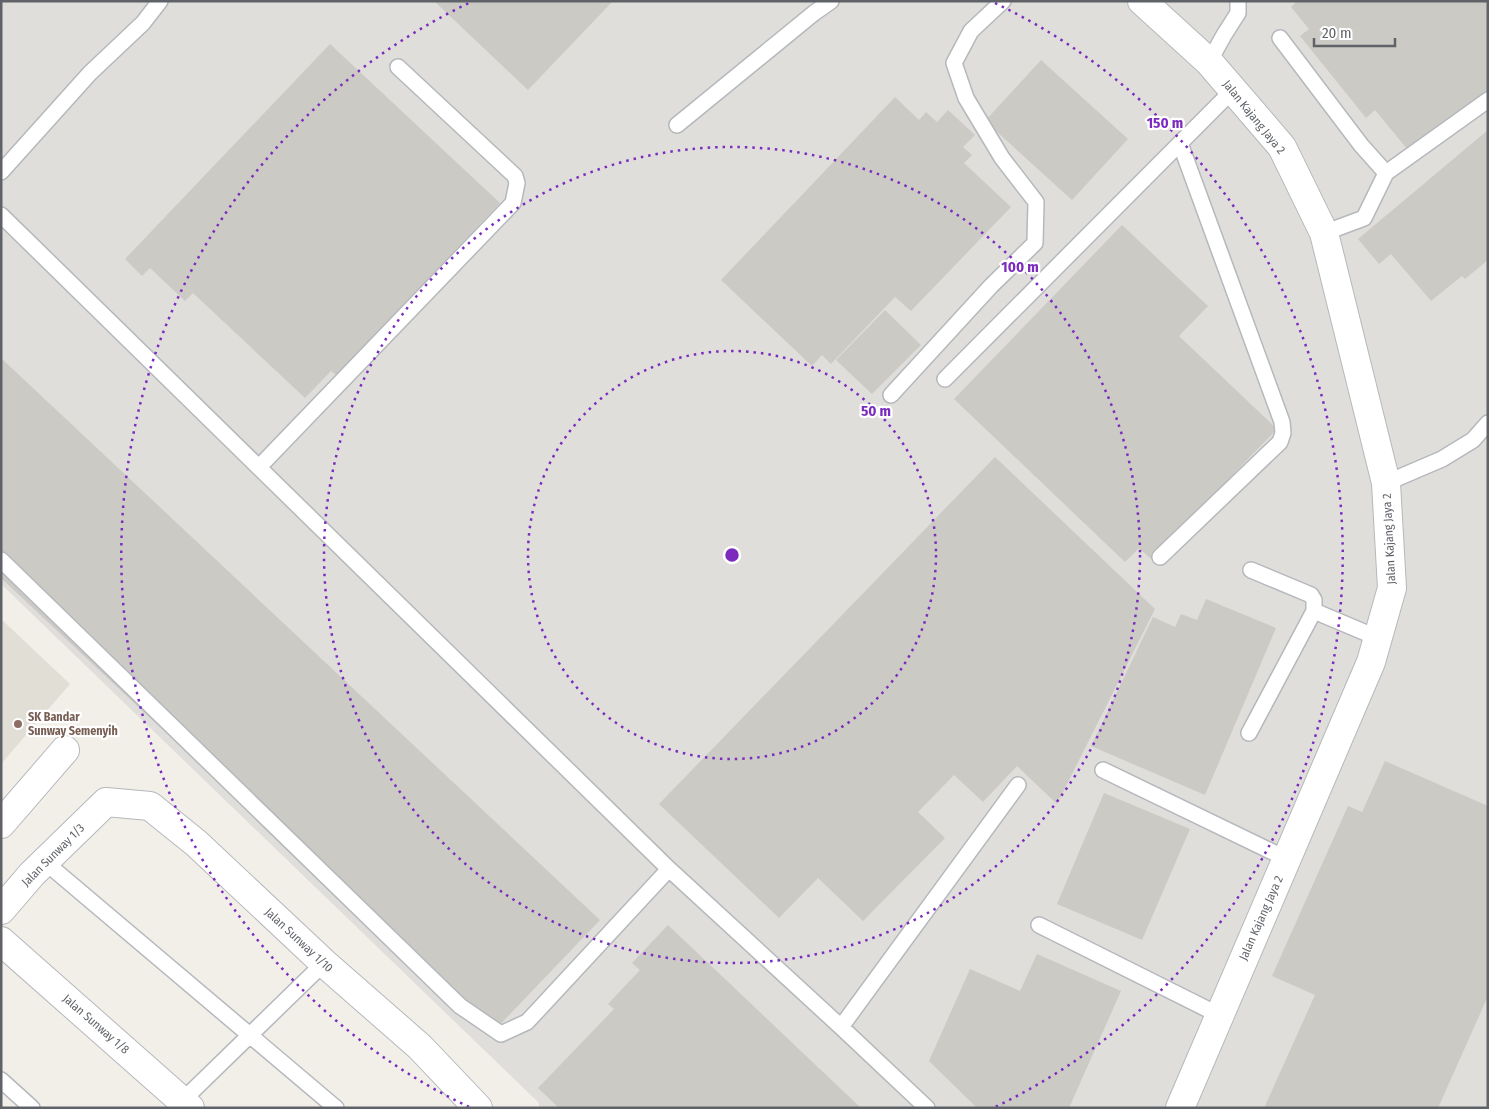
<svg xmlns="http://www.w3.org/2000/svg" width="1489" height="1109" font-family="'Fira Sans Condensed',sans-serif">
<style>
.industrial{fill:#e0deda}
.education{fill:#e1ded6}
.building{fill:#cccac5}
.lines{fill:none;stroke-linecap:round;stroke-linejoin:round}
.lane-casing{stroke:#b5b8bc;stroke-width:18}
.street-casing{stroke:#b5b8bc;stroke-width:30}
.lane{stroke:#fff;stroke-width:15}
.street{stroke:#fff;stroke-width:28}
.ring{fill:none;stroke:#7b2cbf;stroke-width:2.5;stroke-dasharray:2.5 5}
.education-dot{fill:#8d6e63;stroke:#fff;stroke-width:2}
.labels{text-anchor:middle;stroke-width:4.5;stroke-linejoin:round;paint-order:stroke}
.street-label{font-size:12px;fill:#5f6368;stroke:#fff}
.education-label{font-size:12px;font-weight:bold;fill:#785e54;stroke:#fff;text-anchor:start}
.centre{fill:#7b2cbf;stroke:#fff;stroke-width:2.5}
.ring-label{font-size:15px;text-anchor:middle;font-weight:bold;fill:#7b2cbf;stroke:#fff;stroke-width:4.5;stroke-linejoin:round;paint-order:stroke}
</style>
<rect width="100%" height="100%" fill="#f1efe8"/>
<path class="industrial" d="M1,1H1488V1108H539V1103L1,584Z"/>
<path class="education" d="M1,619L70,684L1,764Z"/>
<path class="building" d="M434,1H613L528,90Z
M1297,1H1488V95L1413,156L1375,110L1366,118L1300,36L1309,29L1291,7Z
M330,44L500,203L336,375L331,371L305,398L193,293L185,301L150,268L142,276L125,259Z
M1041,60L1128,139L1072,200L985,121Z
M895,97L919,120L926,112L937,122L948,110L975,135L963,147L972,155L964,163L1011,207L911,311L895,297L831,364L822,355L812,366L721,280Z
M1488,130V260L1465,279L1462,276L1431,301L1391,254L1379,264L1358,239Z
M1122,225L1208,306L1179,336L1277,429L1151,559L1139,548L1125,562L954,399Z
M885,310L921,345L872,394L836,360Z
M2,359L600,920L489,1036L1,578Z
M995,457L1155,609L1057,804L1017,766L983,802L954,775L918,812L945,838L863,921L818,878L779,918L659,804Z
M1206,599L1276,628L1205,795L1091,746L1153,617L1175,627L1181,614L1197,620Z
M1385,761L1488,806V996L1438,1108H1264L1315,995L1272,976L1348,806L1362,812Z
M1104,793L1190,829L1142,940L1057,904Z
M668,925L861,1108H559L538,1088L614,1009L608,1004L640,970L632,963Z
M1037,954L1121,991L1069,1108H977L929,1061L970,969L1020,991Z"/>
<g class="lines">
<g class="lane-casing">
<path id="lane" d="M1280,38L1361,145L1386,173
M1209,62L1224,35L1238,13V1
M677,125L814,13L831,1
M1,172L90,73L143,23L160,1
M1,215L669,869L841,1027L927,1108
M1324,233L1364,218L1386,173L1488,100
M945,379L1233,90
M891,395L991,286L1035,243L1036,202L1002,158L966,98L954,63L971,31L1003,1
M259,467L513,203L517,183L515,176L398,67
M1386,483L1442,459L1473,440L1488,423
M1160,557L1280,442L1283,433L1282,422L1180,143
M1,560L460,1006L501,1034L527,1022L669,869
M1251,570L1311,595L1314,600V611
M1249,733L1314,611L1378,638
M1103,770L1287,859
M45,862L336,1108
M1039,925L1219,1015
M841,1027L1018,785
M1,1080L32,1108
M178,1105L324,963"/>
</g>
<g class="street-casing">
<path id="street" d="M1142,1L1209,62L1282,147L1324,233L1386,483L1392,588L1371,662L1180,1108
M1,824L65,750
M1,910L32,874L106,802L150,806L196,843L324,963L420,1047L478,1108
M1,941L190,1108"/>
</g>
<use href="#lane" class="lane"/>
<use href="#street" class="street"/>
</g>
<g class="ring">
<circle cx="732" cy="555" r="204"/>
<circle cx="732" cy="555" r="408"/>
<path d="M469 1107A612 612 0 0 1 469 3M995 3A612 612 0 0 1 995 1107"/>
</g>
<circle class="education-dot" cx="18" cy="724" r="5"/>
<g class="labels">
<g class="street-label">
<text transform="translate(1254 117) rotate(51)" y="4">Jalan Kajang Jaya 2</text>
<text transform="translate(1389 539) rotate(-93)" y="4">Jalan Kajang Jaya 2</text>
<text transform="translate(53 855) rotate(-45)" y="4">Jalan Sunway 1/3</text>
<text transform="translate(1261 918) rotate(-66)" y="4">Jalan Kajang Jaya 2</text>
<text transform="translate(299 940) rotate(43)" y="4">Jalan Sunway 1/10</text>
<text transform="translate(96 1024) rotate(41)" y="4">Jalan Sunway 1/8</text>
</g>
<g class="education-label">
<text x="28" y="721">SK Bandar<tspan x="28" dy="14">Sunway Semenyih</tspan></text>
</g>
</g>
<circle cx="732" cy="555" r="8" class="centre"/>
<g class="ring-label">
<text x="1165" y="128">150 m</text>
<text x="1020" y="272">100 m</text>
<text x="876" y="416">50 m</text>
</g>
<rect width="1489" height="1109" fill="none" stroke="#5f6368" stroke-width="5"/>
<path d="M1314 38v8h81v-8" fill="none" stroke="#5f6368" stroke-width="2.5"/>
<text x="1322" y="38" font-size="15" fill="#5f6368" stroke="#ffffff" stroke-width="4" paint-order="stroke">20 m</text>
</svg>
